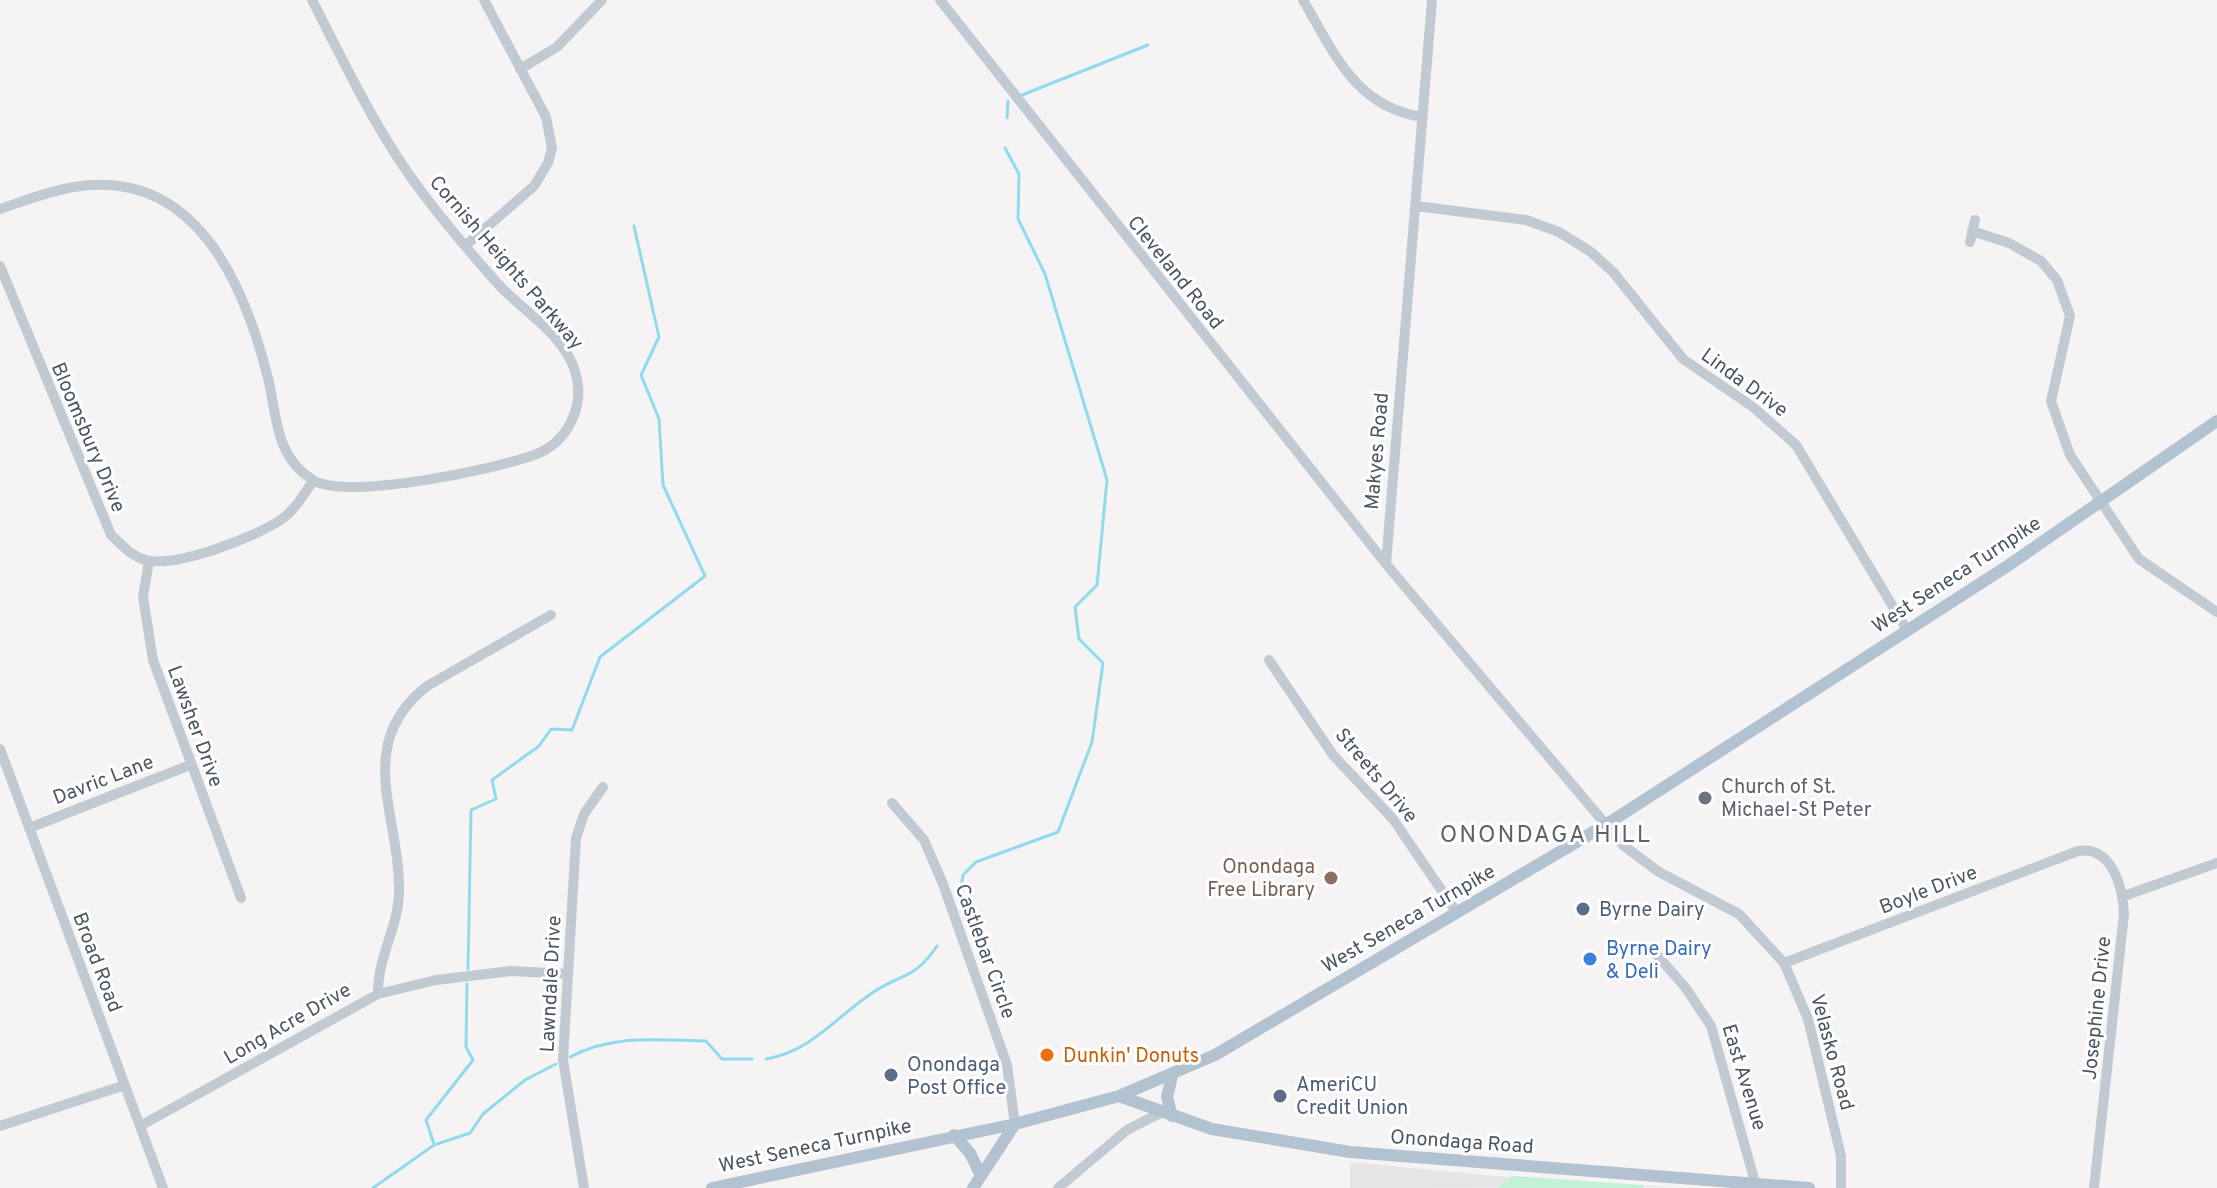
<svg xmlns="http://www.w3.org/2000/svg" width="2217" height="1188" font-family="Overpass,sans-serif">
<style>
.education{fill:#e6e4e5}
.green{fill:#c3f1d5}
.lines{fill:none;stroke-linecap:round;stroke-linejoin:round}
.stream{stroke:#90daee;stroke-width:3}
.minor{stroke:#c1cad2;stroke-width:10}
.major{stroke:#b3c2d1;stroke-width:12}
.worship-dot{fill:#6b7280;stroke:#fff;stroke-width:3}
.education-dot{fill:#8d6e63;stroke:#fff;stroke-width:3}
.service-dot{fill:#5c6f8a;stroke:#fff;stroke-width:3}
.shop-dot{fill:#3f7fe0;stroke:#fff;stroke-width:3}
.food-dot{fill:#e8710a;stroke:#fff;stroke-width:3}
.labels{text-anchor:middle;stroke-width:6;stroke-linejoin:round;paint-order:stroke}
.street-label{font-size:20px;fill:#4a5661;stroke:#fff}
.worship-label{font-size:20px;fill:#5b616d;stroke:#fff;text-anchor:start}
.education-label{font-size:20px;fill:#785e54;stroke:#fff;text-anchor:end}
.service-label{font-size:20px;fill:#4e5e75;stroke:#fff;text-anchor:start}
.shop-label{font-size:20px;fill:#366cbe;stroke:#fff;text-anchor:start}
.food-label{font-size:20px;fill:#c56008;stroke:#fff;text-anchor:start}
.quarter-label{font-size:24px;letter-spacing:2px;fill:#5f6368;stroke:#fff}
</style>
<rect width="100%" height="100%" fill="#f5f3f3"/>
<path class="education" d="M1350,1162L1526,1179L1675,1187L1350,1188Z"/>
<path class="green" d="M1512,1176L1643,1185L1644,1188H1498Z"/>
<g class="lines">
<path class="stream" d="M1022,95L1148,45
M1007,118L1008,101
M960,894L963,875L976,862L1058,832L1092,742L1103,663L1079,639L1075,607L1097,585L1107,480L1045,274L1018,219L1019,174L1005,148
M468,969L471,810L496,799L492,780L539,746L551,729L572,730L600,657L705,576L663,485L659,419L641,375L659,337L634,226
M570,1057C613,1034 658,1040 706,1041L722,1059H752
M766,1059C812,1051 836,1017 872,993C902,973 914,980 937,946
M434,1144L426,1120L473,1060L466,1047L467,984
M373,1188L434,1145L470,1133L483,1114L525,1080L556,1064"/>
<path class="minor" d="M940,0L1386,564
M1303,0C1334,53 1356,108 1423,117
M1432,0L1386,564L1624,846L1659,872L1739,914L1784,963L1808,1019L1841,1156V1188
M520,69L557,47L602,0
M1416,206L1526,220L1559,232L1591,252L1613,272L1683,359L1753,407L1796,445L1907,630
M0,209C24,201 49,191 74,187C195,167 244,283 268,378C277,416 275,457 313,480C347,501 495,469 534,455C568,443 586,405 575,371C564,335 524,312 499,285C472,255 445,223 421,191C377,133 345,64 312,0
M1972,231L2009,243L2041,261L2057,280L2070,316L2051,401L2070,455L2139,559L2217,612
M1970,242L1975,220
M465,246L534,186L548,163L552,148L546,117L484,0
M0,266L111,535C122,545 131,556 146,560C176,568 256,537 282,519C295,510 304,494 313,481
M149,561L143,597L153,660L241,898
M1269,660L1333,755L1393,819L1457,913
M0,749L163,1188
M892,803L924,840L943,884L1007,1065L1015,1124
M29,828L190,765
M2124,896L2217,863
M1655,953L1685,987L1711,1026L1755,1182
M1784,963L2078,851C2112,845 2123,888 2124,914L2094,1188
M378,994C377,959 398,928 399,893C401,817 352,745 427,686L551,615
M0,1126L125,1085
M140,1126L378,994L436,980L511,971L567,974
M584,1188L563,1060L576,838L584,814L603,787
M1058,1188L1127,1130L1162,1112"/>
<path class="major" d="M1172,1076L1167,1097L1172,1116
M1119,1096L1212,1129L1350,1152L1809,1188
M954,1135L970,1153L981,1176
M712,1188L1015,1124L1119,1096L1215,1055L1607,824L2009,565L2217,421
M973,1188L1015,1124"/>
</g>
<circle class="worship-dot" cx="1705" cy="798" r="8"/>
<circle class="education-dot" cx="1331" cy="878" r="8"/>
<g class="service-dot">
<circle cx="1583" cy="909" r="8"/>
<circle cx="891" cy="1075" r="8"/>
<circle cx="1280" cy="1096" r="8"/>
</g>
<circle class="shop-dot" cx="1590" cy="959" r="8"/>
<circle class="food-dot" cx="1047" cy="1055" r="8"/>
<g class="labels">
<g class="street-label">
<text transform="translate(507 262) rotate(49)" y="7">Cornish Heights Parkway</text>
<text transform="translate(1176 272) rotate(51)" y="7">Cleveland Road</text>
<text transform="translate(1745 382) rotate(36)" y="7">Linda Drive</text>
<text transform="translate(89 437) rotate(67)" y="7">Bloomsbury Drive</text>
<text transform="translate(1376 451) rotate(-85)" y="7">Makyes Road</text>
<text transform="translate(1956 574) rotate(-33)" y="7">West Seneca Turnpike</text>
<text transform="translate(196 726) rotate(70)" y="7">Lawsher Drive</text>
<text transform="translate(1377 775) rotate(50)" y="7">Streets Drive</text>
<text transform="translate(103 779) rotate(-21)" y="7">Davric Lane</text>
<text transform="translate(1928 889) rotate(-21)" y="7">Boyle Drive</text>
<text transform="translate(1408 918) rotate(-30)" y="7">West Seneca Turnpike</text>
<text transform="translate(986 951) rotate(70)" y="7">Castlebar Circle</text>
<text transform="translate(98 962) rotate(69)" y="7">Broad Road</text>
<text transform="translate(550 984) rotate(-87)" y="7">Lawndale Drive</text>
<text transform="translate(2096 1008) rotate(-84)" y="7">Josephine Drive</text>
<text transform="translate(287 1023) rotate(-30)" y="7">Long Acre Drive</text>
<text transform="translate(1833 1052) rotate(75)" y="7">Velasko Road</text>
<text transform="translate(1745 1077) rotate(73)" y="7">East Avenue</text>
<text transform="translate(1462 1141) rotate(4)" y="7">Onondaga Road</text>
<text transform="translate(815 1145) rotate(-12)" y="7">West Seneca Turnpike</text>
</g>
<g class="worship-label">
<text x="1721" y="793">Church of St.<tspan x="1721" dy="23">Michael-St Peter</tspan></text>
</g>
<g class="education-label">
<text x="1315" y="873">Onondaga<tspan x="1315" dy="23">Free Library</tspan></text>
</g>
<g class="service-label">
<text x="1599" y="916">Byrne Dairy</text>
<text x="907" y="1071">Onondaga<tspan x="907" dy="23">Post Office</tspan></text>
<text x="1296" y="1091">AmeriCU<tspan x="1296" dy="23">Credit Union</tspan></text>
</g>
<g class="shop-label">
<text x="1606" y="955">Byrne Dairy<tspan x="1606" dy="23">&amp; Deli</tspan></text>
</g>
<g class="food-label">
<text x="1063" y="1062">Dunkin' Donuts</text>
</g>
<g class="quarter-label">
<text x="1546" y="842">ONONDAGA HILL</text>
</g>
</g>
</svg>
